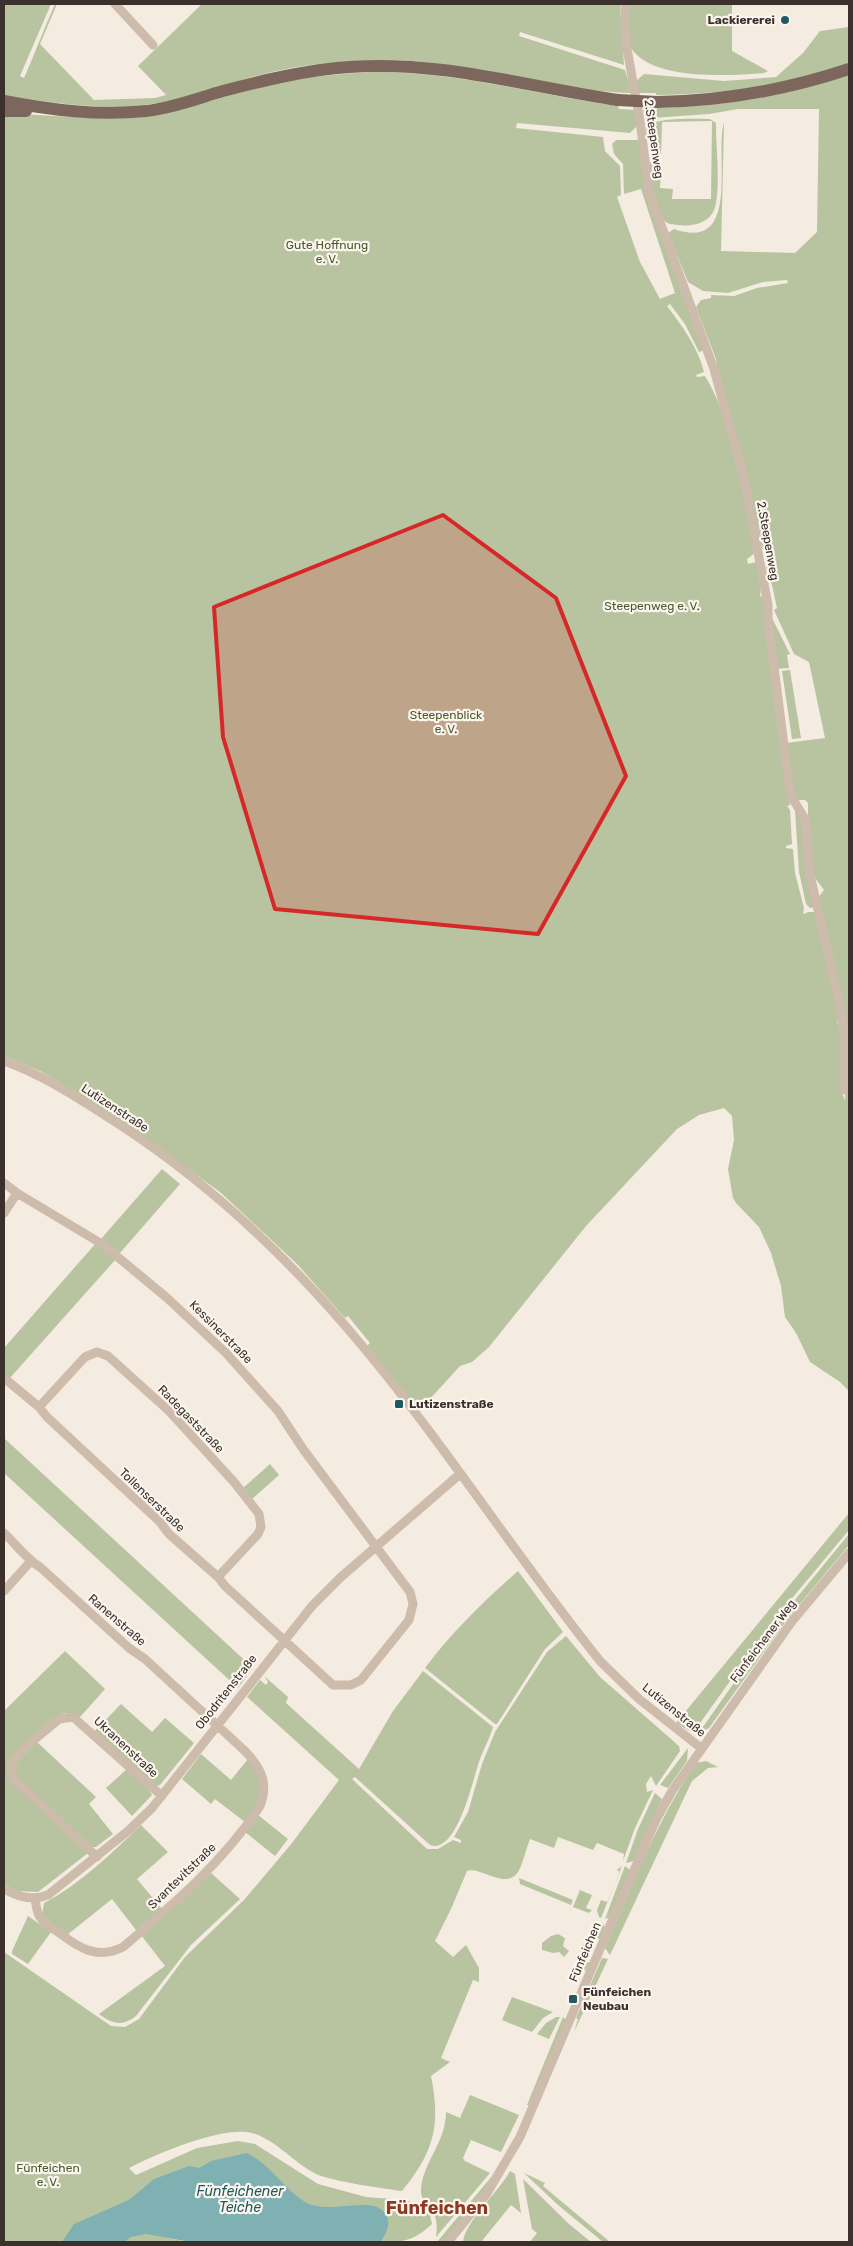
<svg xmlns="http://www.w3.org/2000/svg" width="853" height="2246" font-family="Rubik,sans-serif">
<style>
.green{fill:#b8c4a0}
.water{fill:#7fb0b2}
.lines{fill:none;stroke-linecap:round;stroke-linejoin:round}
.minor{stroke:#cdbbac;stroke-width:9}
.primary{stroke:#7d675c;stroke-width:12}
.primary-bridge{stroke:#7d675c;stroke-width:12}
.marked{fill:#d62828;fill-opacity:0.2;stroke:#d62828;stroke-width:4;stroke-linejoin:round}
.poi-dot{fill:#1f5a5e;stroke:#fbf5ee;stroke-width:2}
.labels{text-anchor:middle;stroke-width:4.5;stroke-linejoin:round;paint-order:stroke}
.poi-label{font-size:12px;font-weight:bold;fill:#3b302b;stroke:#fbf5ee;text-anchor:start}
.street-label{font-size:12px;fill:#3b302b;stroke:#fbf5ee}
.park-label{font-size:12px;fill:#4a5a2e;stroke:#fbf5ee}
.water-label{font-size:14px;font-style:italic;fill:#1f5a5e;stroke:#fbf5ee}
.district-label{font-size:18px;font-weight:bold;fill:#8c3b22;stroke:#fbf5ee}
</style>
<rect width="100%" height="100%" fill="#f4ebe1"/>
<path class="green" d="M4,4H51L20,76L24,78C35,53 44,29 55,4H57L40,44L94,100L155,98L166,95L138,66L202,4H620L624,65L520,32L519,36L625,70L632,93C549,91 465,59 379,60C338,61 296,65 256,76C219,86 181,102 143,105C96,110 50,102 4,96Z
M628,4H732V51L768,71L764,73C730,76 648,81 630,46C625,35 629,16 628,4Z
M849,27V63C788,86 722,94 656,95V93H639L636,81L644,74L724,81L776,77L803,53L820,31Z
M381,72C462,73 539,95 618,106L619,109L635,110L637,126L630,133L517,123L516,128L603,137L605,151L620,166L621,195L617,197L640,262L660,299L675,293L641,189L624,194L623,164L614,154L612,144L616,140H639L646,192L704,350L699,352L685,324L670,304L667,306C682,326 698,347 704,372L696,375L697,377L705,376C735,426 745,496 755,553L747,559L748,564L757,562L761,587L760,596L763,597L765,606L780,739L782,740L790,805L787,806L790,810L792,844L786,846V848L793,849L795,873L804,908L803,914L809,912H817L841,1014L837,1023L841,1024L843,1055L841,1091L845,1100L847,1054L844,1014L817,899L824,890L812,874L808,842V803L805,800H798L794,794L786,743L825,738L809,662L794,654L774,610L777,608L772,585L767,574L765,551L762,548L750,490L721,392L716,359L696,307L701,300L711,298V295L734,296L757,288L788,283L787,280L763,282L728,293L703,291L688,282L668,233L674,229C742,253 714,155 724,123L721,251L795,253L817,232L819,109H738L709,114L652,118L645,116L643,110H657V108C724,106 786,96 849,75V1391L840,1382L810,1362L796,1333L785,1317L781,1286L771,1253L759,1227L736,1203L733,1198L728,1169L734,1140L732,1116L724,1108L699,1115L677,1129L586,1226L489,1347L472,1362L460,1366L419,1411L367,1346L370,1343L348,1316L345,1318L297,1264L220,1192L117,1118L74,1091L40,1071L4,1056V114C53,114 100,122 149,115C188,110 225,95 263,86C302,77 341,73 381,72Z
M710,119L716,123C716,148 720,179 716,203C713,223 694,227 677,225C673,224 670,225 666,222C658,215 645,171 651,161L661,164L660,188L673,189L672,199H711L712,121L662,122L661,154C651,151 646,138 646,127C655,117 695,119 710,119Z
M772,618L790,654L787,655L789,668L776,669Z
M790,670L801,738L792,739L782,671Z
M795,810H800L815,907L810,908L806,904L799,872Z
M162,1169L180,1184L120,1253L101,1239Z
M96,1243L116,1259L9,1379L4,1373V1348Z
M4,1438L253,1668L238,1688L4,1473Z
M270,1464L279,1475L252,1499L243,1488Z
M849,1513V1530L773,1621L693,1733L676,1723Z
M849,1534V1545L789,1617L709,1728L698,1734L776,1623Z
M518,1571L563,1632L545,1649L497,1724H495L425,1668C452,1632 484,1601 518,1571Z
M566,1636L600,1677L679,1746L680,1751L656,1786L651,1776L646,1784L647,1792L653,1790L635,1828L623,1861L624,1854L597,1843L593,1850L558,1837L554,1848L530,1839C519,1868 522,1889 486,1874C479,1872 474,1869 467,1871L451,1909L435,1941L453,1957L466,1945L479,1968V1982L473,1980L441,2058L450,2062L431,2076C441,2125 434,2152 402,2191C381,2188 335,2182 316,2174C294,2163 276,2140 252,2133C224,2125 155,2154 129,2168L136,2175L197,2148L238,2141L255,2144L318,2184L366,2197L405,2200L421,2205L430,2215L432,2224C411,2244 399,2242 372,2242L147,2225L167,2238L190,2242H4V1952L111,2026L125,2027L139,2019L185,1957L244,1900L292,1843L339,1780L247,1697L260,1680L266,1685L268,1682L264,1676L288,1697L286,1703L359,1769L393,1711L423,1671L493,1727C490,1738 483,1750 479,1762C473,1779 457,1855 430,1845L355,1777L352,1779L427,1849H438L453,1840L461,1843V1840L454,1837L468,1812L482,1764L495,1732L547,1652Z
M65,1651L105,1689L80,1717L65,1713L57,1716L8,1769L88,1853L38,1892L17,1891L4,1884V1711Z
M121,1704L152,1732L165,1718L194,1743L160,1785L155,1786L95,1731Z
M37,1742L96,1797L89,1804L113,1834L96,1847H92L20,1782L14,1770L16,1762Z
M688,1748L687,1761L668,1788L660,1785Z
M201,1754L231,1780L248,1759C270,1782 261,1799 245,1822L215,1799L211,1804L182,1779Z
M706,1761L718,1767L708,1768L692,1781L610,1955L605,1948C633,1885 657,1820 696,1763Z
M127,1769L150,1791L152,1795L132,1816L106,1788Z
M655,1793L662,1799L634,1861L626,1863L638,1829Z
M258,1815L288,1839L275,1856L245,1832Z
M141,1825L168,1852L137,1879L162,1909L136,1930L112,1899L67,1935L42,1915L44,1903C79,1885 112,1853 141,1825Z
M622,1866L601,1918L599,1917L597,1910L601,1900L607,1902L620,1872L617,1870Z
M625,1866L630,1870L610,1917L605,1919Z
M211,1873L240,1899L191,1945L136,2016C122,2027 112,2024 99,2014L165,1966L141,1935Z
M519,1878L573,1900L571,1905L520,1884Z
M580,1890L592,1895L586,1908L592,1910L589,1913L573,1907Z
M28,1916L51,1932L28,1964L12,1954V1951Z
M602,1923L605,1927L600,1939L594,1937L584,1961L590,1963L586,1970L582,1971C582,1965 579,1961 580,1955C580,1939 597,1936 602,1923Z
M558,1934L565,1938L563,1946L569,1951L564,1957L559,1952L553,1953L542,1950V1943L551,1936Z
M602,1958L608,1959L574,2032L578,2019L576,2018Z
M512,1997L553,2012L543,2018L532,2032L502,2020Z
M556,2017H560L549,2039L537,2034L546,2023Z
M563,2017L566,2020L529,2105H527Z
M470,2095L519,2115L501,2152L471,2140L463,2158L465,2161L490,2173L436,2237C441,2204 420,2209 421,2189C423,2162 446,2142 446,2112L460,2118Z
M510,2171L515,2174L521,2213L511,2205L481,2242H463C466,2220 498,2193 510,2171Z
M524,2173L545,2183L543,2186L610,2242H603L558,2205Z
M492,2176L483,2192L444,2242H437Z
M523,2179L569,2224L591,2242H530L537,2233L532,2229Z"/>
<path class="water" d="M247,2153C271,2165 283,2188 305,2202C326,2214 360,2200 377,2207C394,2215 389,2231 380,2242H190L146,2234L131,2237L124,2242H62L74,2224L129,2200L154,2179L189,2166L199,2168L211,2161Z"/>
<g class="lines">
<path class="minor" d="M115,4L153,45
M625,4L626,43L640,121L649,192L714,369L744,478L768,605V619L789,785L791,796L805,819L810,875L842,1014L845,1055L844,1090
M4,1061C44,1075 81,1100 117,1123C211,1184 293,1262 364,1348C448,1449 518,1559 600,1661L639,1699L701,1748
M4,1183L17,1193L102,1244L166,1297L226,1353L278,1411L303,1449L410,1592L413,1604L409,1620L361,1680L351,1685H333L225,1586L218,1577L169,1534L160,1522L47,1417L39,1407L4,1378
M4,1213L17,1193
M39,1407L85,1357L97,1352L108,1356L169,1411L234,1482L259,1514L261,1527L258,1534L218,1577
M4,1533C16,1544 26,1559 40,1567L129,1648L145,1659L245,1751C261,1768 269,1783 260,1806C223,1862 174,1904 123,1947C97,1960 79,1948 58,1932C52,1928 44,1924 40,1917C36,1911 36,1904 35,1898
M4,1591L30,1562
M97,1857L13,1778L11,1769L14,1760L23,1749L59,1719L73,1717L162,1796
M4,1889C19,1897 32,1901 48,1895L128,1831L152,1808L312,1606L341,1577L460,1474
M448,2242L486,2195L520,2137L614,1916L657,1818L672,1791L793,1620L849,1553"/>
<path class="primary" d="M4,101C51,110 98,116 146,111C173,108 198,98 223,91C265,80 306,70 349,67C441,60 528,87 618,100
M657,102C724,101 786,90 849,69
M4,111H26"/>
<path class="primary-bridge" d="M618,100L657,102"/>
</g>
<path class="marked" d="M443,515L556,598L626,776L538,934L275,909L223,737L214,607Z"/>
<g class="poi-dot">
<circle cx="785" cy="20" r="5"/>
<rect x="394" y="1399" width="10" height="10" rx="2.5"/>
<rect x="568" y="1994" width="10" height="10" rx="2.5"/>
</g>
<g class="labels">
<g class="poi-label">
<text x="775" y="24" text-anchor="end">Lackiererei</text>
<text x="409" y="1408">Lutizenstraße</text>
<text x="583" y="1996">Fünfeichen<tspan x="583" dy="14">Neubau</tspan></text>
</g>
<g class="street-label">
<text transform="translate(654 139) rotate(82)" y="4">2.Steepenweg</text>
<text transform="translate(768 541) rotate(80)" y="4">2.Steepenweg</text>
<text transform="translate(115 1108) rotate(33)" y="4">Lutizenstraße</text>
<text transform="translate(221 1332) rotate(45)" y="4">Kessinerstraße</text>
<text transform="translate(191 1419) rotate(46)" y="4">Radegaststraße</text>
<text transform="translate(152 1500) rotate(44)" y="4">Tollenserstraße</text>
<text transform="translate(117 1620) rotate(41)" y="4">Ranenstraße</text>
<text transform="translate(763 1641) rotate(-53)" y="4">Fünfeichener Weg</text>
<text transform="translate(226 1692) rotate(-52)" y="4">Obodritenstraße</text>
<text transform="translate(674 1710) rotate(39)" y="4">Lutizenstraße</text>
<text transform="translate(126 1747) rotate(43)" y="4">Ukranenstraße</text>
<text transform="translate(182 1876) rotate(-44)" y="4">Svantevitstraße</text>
<text transform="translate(585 1952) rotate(-67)" y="4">Fünfeichen</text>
</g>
<g class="park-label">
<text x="327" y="249">Gute Hoffnung<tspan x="327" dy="14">e. V.</tspan></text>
<text x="652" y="610">Steepenweg e. V.</text>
<text x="446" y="719">Steepenblick<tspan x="446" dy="14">e. V.</tspan></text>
<text x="48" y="2172">Fünfeichen<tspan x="48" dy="14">e. V.</tspan></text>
</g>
<g class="water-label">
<text x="240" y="2196">Fünfeichener<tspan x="240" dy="16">Teiche</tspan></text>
</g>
<g class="district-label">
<text x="437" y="2214">Fünfeichen</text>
</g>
</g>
<rect width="853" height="2246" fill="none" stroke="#3b302b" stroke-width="10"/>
</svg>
